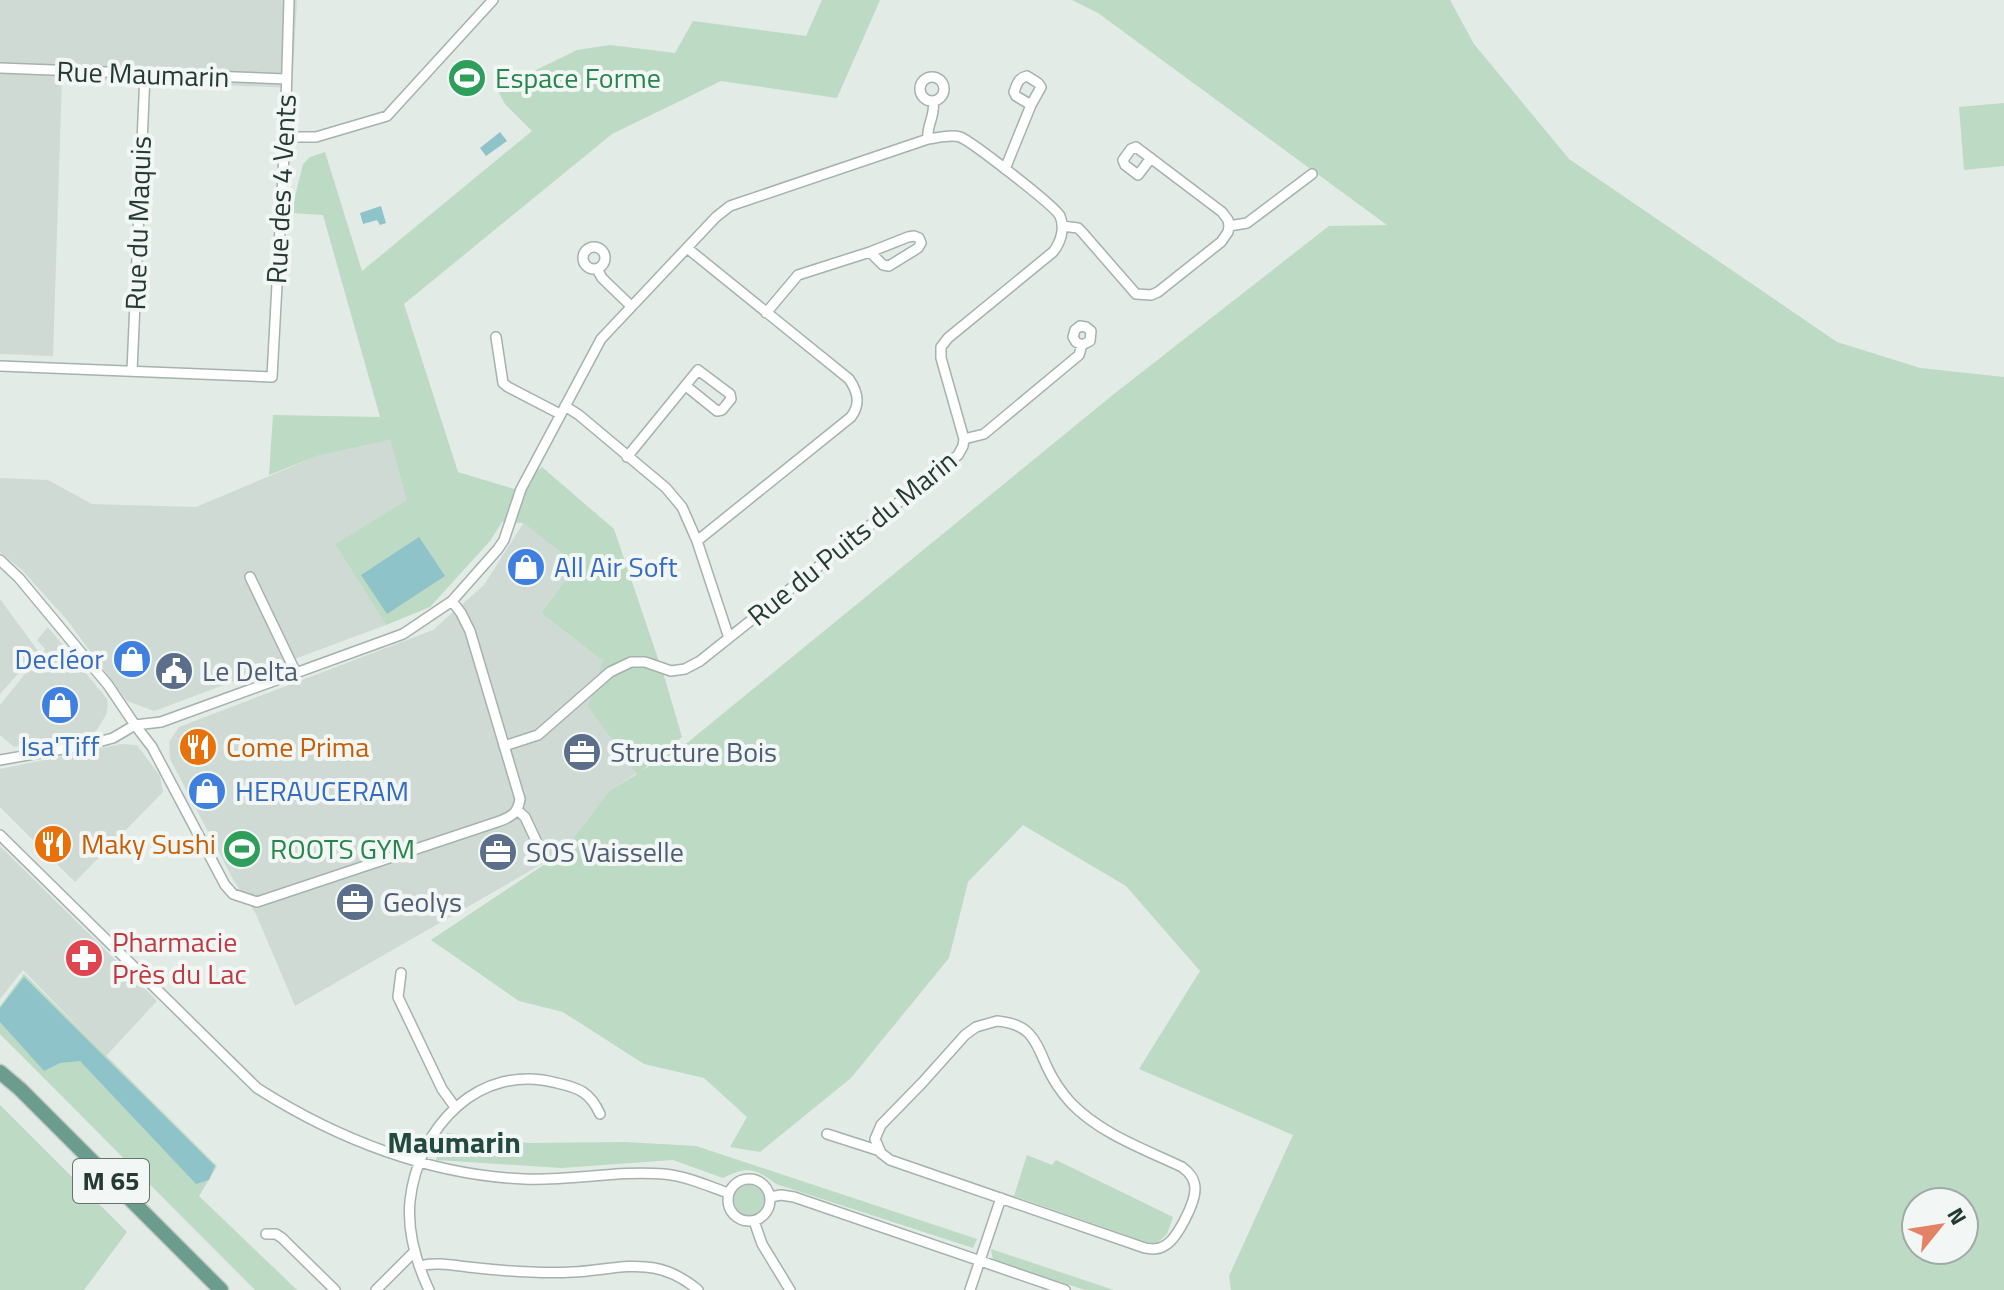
<svg xmlns="http://www.w3.org/2000/svg" width="2004" height="1290" font-family="'Titillium Web',sans-serif">
<style>
.built{fill:#d0dad5}
.green{fill:#bddac4;fill-rule:evenodd}
.water{fill:#8fc3ca}
.lines{fill:none;stroke-linecap:round;stroke-linejoin:round}
.street-casing{stroke:#a5b2ad;stroke-width:12}
.primary-casing{stroke:#c2c8c6;stroke-width:17}
.street{stroke:#fff;stroke-width:9}
.primary{stroke:#6b9c8e;stroke-width:14}
.labels{text-anchor:middle;stroke-width:8;stroke-linejoin:round;paint-order:stroke}
.shield{fill:#f2f7f5;stroke:#62736d;stroke-width:2}
.shield-label{font-size:26px;font-weight:bold;fill:#243a33}
.street-label{font-size:28px;fill:#243a33;stroke:#f2f7f5}
.leisure-label{font-size:28px;fill:#27864d;stroke:#f2f7f5;text-anchor:start}
.shop-label{font-size:28px;fill:#366cbe;stroke:#f2f7f5;text-anchor:start}
.service-label{font-size:28px;fill:#4e5e75;stroke:#f2f7f5;text-anchor:start}
.food-label{font-size:28px;fill:#c56008;stroke:#f2f7f5;text-anchor:start}
.health-label{font-size:28px;fill:#be3a42;stroke:#f2f7f5;text-anchor:start}
.neighbourhood-label{font-size:30px;font-weight:bold;fill:#224a3f;stroke:#f2f7f5}
</style>
<rect width="100%" height="100%" fill="#e2ebe6"/>
<path class="built" d="M0,0H297L292,88L62,78L53,356L0,354Z
M390,440L408,500L335,544L386,625L154,711L127,701L67,620L22,570L0,552V478L48,480L92,504L196,507L317,456Z
M524,522L577,565L541,613L603,661L637,773L609,791L563,852L295,1006L256,914L234,881L170,759L169,742L179,727L433,630L484,585Z
M0,599L38,651L0,694Z
M48,627L107,699L108,705L106,715L97,730L91,734L14,747L0,735V705L45,649L37,640Z
M121,744L137,745L160,776L163,792L75,882L0,807V769Z
M0,846L157,1001L106,1056L23,970L0,999Z"/>
<path class="green" d="M822,0H880L837,98L721,81L612,134L404,304L458,472L514,489L542,467L614,529L665,679L682,737L641,771L687,743L1114,394L1329,226L1387,225L1098,13L1072,0H1450L1474,44L1569,159L1837,342L1920,368L2004,377V1290H1231L1229,1276L1293,1135L1139,1069L1200,971L1126,886L1023,825L968,882L949,958L851,1078L760,1152L730,1147L747,1117L704,1078L644,1064L563,1012L519,1001L431,940L563,852L609,791L637,774L588,706L603,661L541,613L577,565L524,523L502,522L490,541L430,607L386,625L335,544L407,500L390,440L317,456L269,475L273,415L380,417L323,215L291,213L303,164L310,157L325,152L362,271L532,131L505,104L497,89L577,50L610,45L675,53L693,21L806,36ZM1916,1202H1964V1250H1916Z
M2004,103V166L1964,170L1959,107Z
M24,974L217,1166L199,1196L297,1290H255L0,1034V1006Z
M0,1105L127,1232L84,1290H0Z
M447,1133L528,1143L625,1142L696,1146L977,1239L973,1248L776,1184C755,1168 747,1166 723,1178L673,1160L561,1168L436,1160Z
M1027,1155L1052,1165L1056,1160L1173,1217L1167,1234L1155,1245L1014,1196Z
M734 1200a15 15 0 1 1 30 0a15 15 0 1 1-30 0Z
M991,1249L1114,1290H1085L993,1260Z"/>
<path class="water" d="M500,132L507,141L486,156L480,148Z
M381,206L386,223L380,225L377,220L363,224L360,213Z
M419,537L445,576L387,614L361,575Z
M24,977L215,1166L209,1180L196,1184L80,1061L60,1063L44,1071L0,1022V1008Z"/>
<g class="lines">
<g class="street-casing">
<path id="street" d="M0,68L286,79
M920 89a12 12 0 1 1 24 0a12 12 0 1 1-24 0Z
M285,137H316L387,116L493,0
M928,139C926,126 936,115 933,101
M1151,158L1138,175L1125,165L1123,160L1131,149L1136,147L1222,212L1228,220L1229,226
M1005,169L1031,105L1041,87L1038,83L1027,76C1018,78 1017,84 1014,92L1016,96L1031,105
M1062,226L1078,228L1082,232L1136,294L1151,295L1158,292L1221,242L1228,232L1229,226L1247,223L1312,174
M583 258a11 11 0 1 1 22 0a11 11 0 1 1-22 0Z
M687,248L849,379C858,392 861,404 851,417L697,541
M597,269L602,278L631,306
M766,313L798,275L870,252L908,237L914,236L919,238L921,243L918,248L889,266L883,265L870,252
M496,337L503,383L508,387L560,414
M0,366L272,377L285,137L289,0
M132,371L145,74
M565,406L579,415L666,488L682,507L697,541L729,638
M964,439L984,434L1079,355L1082,345L1090,341L1091,331L1086,327L1080,326L1075,330L1073,337L1076,342L1082,345
M627,457L698,370L730,394L731,399L722,410L717,411L686,386
M0,560L19,578L108,685L135,725L152,747L225,885L233,894L257,902L500,821C513,816 518,812 520,799L470,631L461,613L452,601
M250,577L296,673
M0,760L91,744L113,738L135,725L161,722L403,634L452,601L498,549L504,540L521,489L601,339L716,217L730,206L928,139C938,138 950,134 960,137C971,141 1055,206 1060,216C1065,228 1061,242 1053,252L948,338L941,347V358L964,439L963,446L958,455L700,661L685,669L671,671L645,662H631L610,672L538,735L504,746
M518,811L525,817L539,847
M0,835L257,1088C337,1139 429,1175 524,1179C571,1181 618,1170 664,1174C686,1176 708,1186 728,1193
M401,973L398,997L442,1089L455,1107
M997,1021C1031,1024 1035,1040 1047,1067C1053,1080 1061,1092 1071,1103C1101,1134 1144,1149 1182,1167C1190,1173 1195,1179 1195,1189C1195,1203 1177,1240 1164,1246C1158,1250 1152,1249 1145,1248L890,1160L881,1153L875,1139L881,1125L922,1083L965,1035L976,1027Z
M827,1134L880,1151
M728 1200a21 21 0 1 1 42 0a21 21 0 1 1-42 0Z
M770,1197L781,1195L794,1197L1065,1290
M754,1221L762,1244L790,1290
M266,1234H276L282,1238L335,1290
M419,1266C435,1262 451,1265 468,1267C503,1271 538,1274 573,1272C600,1271 628,1263 654,1268C670,1271 685,1279 698,1290
M376,1290L414,1252
M429,1290C416,1262 407,1232 410,1201C418,1127 479,1062 557,1083C579,1088 590,1092 600,1114
M970,1290L1001,1198"/>
</g>
<g class="primary-casing">
<path id="primary" d="M0,1072L20,1089L221,1290"/>
</g>
<use href="#street" class="street"/>
<use href="#primary" class="primary"/>
</g>
<defs>
<g id="stadium-disc" transform="scale(2)"><circle r="9.5" fill="#2e9e5b" stroke="#f2f7f5"/><path d="M0-5a6.5 5 0 1 0 0 10a6.5 5 0 1 0 0-10ZM-3.5-1.8h7v3.6h-7Z" fill="#fff"/></g>
<g id="shop-disc" transform="scale(2)"><circle r="9.5" fill="#3f7fe0" stroke="#f2f7f5"/><path d="M-5-2.5h2.3a2.7 3.5 0 0 1 5.4 0H5L5.5 6h-11ZM-1.5-2.5h3a1.5 2.3 0 0 0-3 0Z" fill="#fff"/></g>
<g id="civic-disc" transform="scale(2)"><circle r="9.5" fill="#5c6f8a" stroke="#f2f7f5"/><path d="M-.6-6.5H3V-4.5H.6V-3L4-1V1h2V6H-6V1h2V-1L-.6-3ZM-1.2 2.5V6h2.4V2.5Z" fill="#fff"/></g>
<g id="restaurant-disc" transform="scale(2)"><circle r="9.5" fill="#e8710a" stroke="#f2f7f5"/><path d="M-5-6h1v4h1v-4h1v4h1v-4h1v5L-1.5 .5V6h-2V.5L-5-1ZM5-6V6H3V1.5H1.5Q1.5-4 5-6Z" fill="#fff"/></g>
<g id="office-disc" transform="scale(2)"><circle r="9.5" fill="#5c6f8a" stroke="#f2f7f5"/><path d="M-6-3h4V-5.5h4V-3h4V5H-6ZM-1-4.5V-3h2v-1.5ZM-6 0V1H6V0Z" fill="#fff"/></g>
<g id="pharmacy-disc" transform="scale(2)"><circle r="9.5" fill="#e0444e" stroke="#f2f7f5"/><path d="M-2-6h4v4h4v4h-4v4h-4v-4h-4v-4h4Z" fill="#fff"/></g>
</defs>
<g fill-rule="evenodd">
<use href="#stadium-disc" x="467" y="78"/>
<use href="#shop-disc" x="526" y="567"/>
<use href="#shop-disc" x="132" y="659"/>
<use href="#civic-disc" x="174" y="671"/>
<use href="#shop-disc" x="60" y="705"/>
<use href="#restaurant-disc" x="198" y="747"/>
<use href="#office-disc" x="582" y="752"/>
<use href="#shop-disc" x="207" y="791"/>
<use href="#restaurant-disc" x="53" y="844"/>
<use href="#stadium-disc" x="242" y="849"/>
<use href="#office-disc" x="498" y="852"/>
<use href="#office-disc" x="355" y="902"/>
<use href="#pharmacy-disc" x="84" y="958"/>
</g>
<g class="labels">
<rect class="shield" x="73" y="1159" width="76" height="44" rx="6"/>
<g class="shield-label">
<text x="111" y="1190">M 65</text>
</g>
<g class="street-label">
<text transform="translate(143 74) rotate(2)" y="10">Rue Maumarin</text>
<text transform="translate(281 189) rotate(-87)" y="10">Rue des 4 Vents</text>
<text transform="translate(138 223) rotate(-88)" y="10">Rue du Maquis</text>
<text transform="translate(852 538) rotate(-39)" y="10">Rue du Puits du Marin</text>
</g>
<g class="leisure-label">
<text x="495" y="88">Espace Forme</text>
<text x="270" y="859">ROOTS GYM</text>
</g>
<g class="shop-label">
<text x="554" y="577">All Air Soft</text>
<text x="104" y="669" text-anchor="end">Decléor</text>
<text x="60" y="756" text-anchor="middle">Isa'Tiff</text>
<text x="235" y="801">HERAUCERAM</text>
</g>
<g class="service-label">
<text x="202" y="681">Le Delta</text>
<text x="610" y="762">Structure Bois</text>
<text x="526" y="862">SOS Vaisselle</text>
<text x="383" y="912">Geolys</text>
</g>
<g class="food-label">
<text x="226" y="757">Come Prima</text>
<text x="81" y="854">Maky Sushi</text>
</g>
<g class="health-label">
<text x="112" y="952">Pharmacie<tspan x="112" dy="32">Près du Lac</tspan></text>
</g>
<g class="neighbourhood-label">
<text x="454" y="1153">Maumarin</text>
</g>
</g>
<g transform="translate(1940 1226) rotate(60)"><circle r="38" fill="#f2f7f5" stroke="#a0aba7" stroke-width="2"/>
<path d="M0-6L14 30L0 20L-14 30Z" fill="#e38267"/>
<text y="-12" font-size="22" font-weight="bold" text-anchor="middle" fill="#243a33">N</text>
</g>
</svg>
